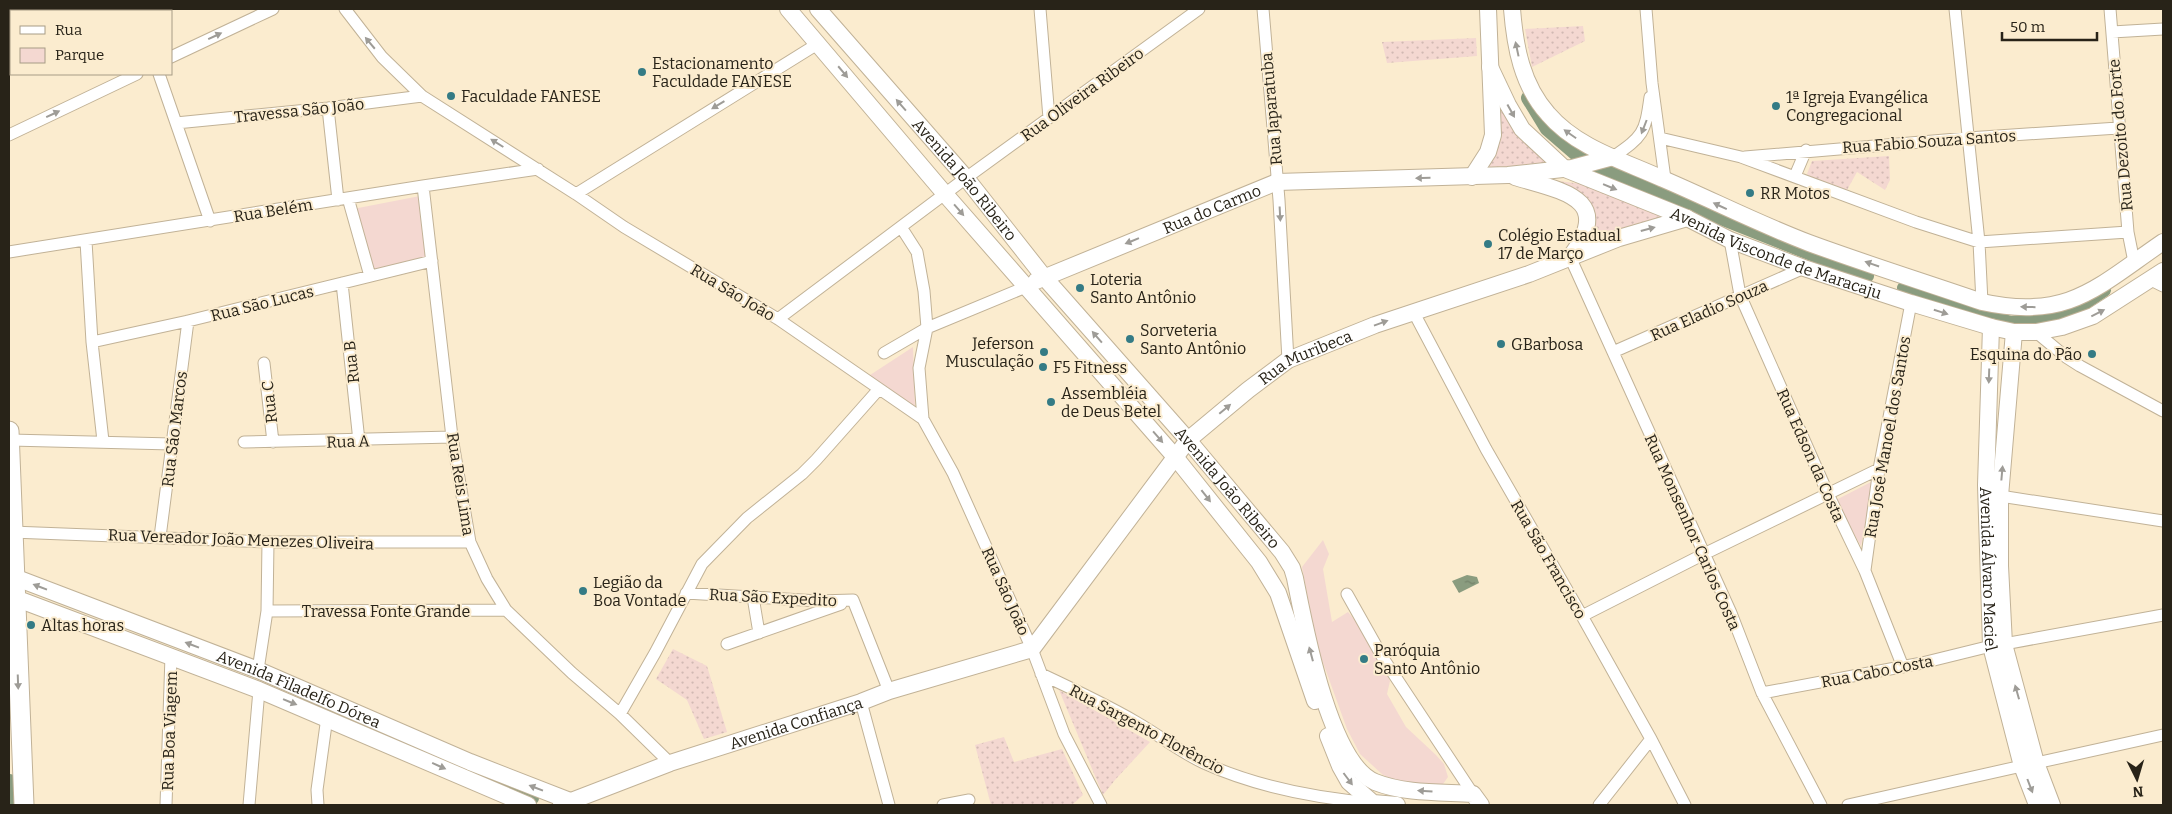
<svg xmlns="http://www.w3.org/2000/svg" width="2172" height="814" font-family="Bitter,serif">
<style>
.grass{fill:url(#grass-dots)}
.park{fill:#f4d8d1}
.water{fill:url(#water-ripples)}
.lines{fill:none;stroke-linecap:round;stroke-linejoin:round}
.canal{stroke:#8a9c7f;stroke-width:14}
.street-casing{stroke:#c1b297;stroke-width:13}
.secondary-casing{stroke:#c1b297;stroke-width:18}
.primary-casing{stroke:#c1b297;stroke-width:21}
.street{stroke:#fff;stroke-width:11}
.secondary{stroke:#fff;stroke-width:16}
.primary{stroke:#fff;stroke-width:19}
.oneway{fill:#9e9c97}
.poi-dot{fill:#347b85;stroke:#fbeccf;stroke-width:2}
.labels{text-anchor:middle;stroke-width:4;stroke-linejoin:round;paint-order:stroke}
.poi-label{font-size:16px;fill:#282318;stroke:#fbeccf;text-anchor:start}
.street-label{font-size:16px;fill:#282318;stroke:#fbeccf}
</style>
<defs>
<pattern id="grass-dots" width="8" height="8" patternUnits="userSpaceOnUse" patternTransform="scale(1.25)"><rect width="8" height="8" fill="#f4d8d1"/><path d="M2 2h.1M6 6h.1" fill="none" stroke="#d1b9b3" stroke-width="1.8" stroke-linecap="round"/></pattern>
<pattern id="water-ripples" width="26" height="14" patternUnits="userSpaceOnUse" patternTransform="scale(1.25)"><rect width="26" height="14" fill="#8a9c7f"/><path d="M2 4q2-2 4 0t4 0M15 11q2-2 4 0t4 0" fill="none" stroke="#717f67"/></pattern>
</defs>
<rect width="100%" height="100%" fill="#fbeccf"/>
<path class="grass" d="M1583,26L1585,41L1532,67L1525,29Z
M1476,38L1477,56L1387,63L1382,42Z
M1499,107L1513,127L1552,164L1483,169Z
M1889,156L1890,180L1885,190L1857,172L1847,190L1810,177L1807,174L1812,161Z
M1558,181L1582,184L1671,221L1642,222L1587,239L1591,227L1558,185Z
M673,649L707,666L727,732L704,739L687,700L656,679Z
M1059,690L1150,742L1115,780L1103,795Z
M1004,737L1014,762L1062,749L1083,795L1072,805H991L975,745Z"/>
<path class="park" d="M420,196L430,260L366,273L353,209Z
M913,347L915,407L877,387L867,377Z
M1873,481L1861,546L1834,501Z
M1323,540L1329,554L1323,569L1332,622L1348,612L1364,631L1390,681L1387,694L1406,727L1436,755L1444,764L1448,777L1443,784L1432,788L1405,784L1383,775L1360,754L1347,729L1317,646L1302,567Z"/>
<path class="water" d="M1467,575L1477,577L1479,583L1459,593L1452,581Z"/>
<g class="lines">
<path class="canal" d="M1528,98L1547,129L1577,155L1612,173L1688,205L1867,276
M1904,288L2010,323L2048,319L2073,311L2104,290
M307,702L392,736
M467,768L532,798
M10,781L12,805"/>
<g class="street-casing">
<path id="street" d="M135,9L136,11
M345,9L382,57L422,96L576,194L624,227L778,319L923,419L953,473L1032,649L1064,734L1101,805
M1040,9L1049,118
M1263,9L1279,200L1288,360
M1646,9L1652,83L1665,179
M1955,9L1979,242L1982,302
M2110,9L2128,232L2134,262
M2112,32L2163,29
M171,57L273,9
M159,74L210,221
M328,108L338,200
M176,123L328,108L422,96
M9,135L137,74
M1660,138L1741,157L1916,222L1979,242L2128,232
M1613,157C1643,136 1645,134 1650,97
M1745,157L1968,138L2118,128
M1795,176L1806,150
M423,186L452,437L470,542L487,579L506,610L572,673L620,714L670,763
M576,194L819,43
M348,198L370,276
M901,227L917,252L924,291L927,328L919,368L923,419
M1730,240L1740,295L1828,494L1865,571L1903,667
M86,241L92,342L103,441
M9,252L423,186L538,169
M1570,257L1731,613L1762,693L1821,805
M2151,280L2163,286
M342,283L359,441
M1413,311L1486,449L1582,616L1651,739L1685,805
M778,319L966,178L1199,9
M2036,332L2066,357L2080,366L2163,411
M92,342L188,321L432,261
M1613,352L1804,268
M884,353L927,328L1026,287
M264,363L273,442
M10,440L172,444
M244,442L452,437
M2000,496L2163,521
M12,532L268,542H470
M160,537L188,321
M1865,570L1879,469L1911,303
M686,593L818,601L853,600L889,691
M1347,594L1383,658L1473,794
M753,597L759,633
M267,611L506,610
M1582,616L1704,554L1879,469
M727,644L841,604
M2004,644L2163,615
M258,670L267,611L268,542
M1041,674C1073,689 1105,704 1136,722C1159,735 1180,752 1204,763C1257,787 1316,798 1373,803
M1762,693L1922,663L1991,646
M861,702L889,805
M620,714L655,653L702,564L747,518L802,474L816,460L879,389
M2036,763L2163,735
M166,805L171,656
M249,805L259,690
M318,805L317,790L327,717
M943,805L969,800
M1599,805L1651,739
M1848,805L2022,766"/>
</g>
<g class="secondary-casing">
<g id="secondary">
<path d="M788,9L945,194L1176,458L1259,562L1278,593L1315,701"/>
<path id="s1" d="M818,9L966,178L1044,277L1188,440L1282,552L1292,568L1295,578C1304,623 1329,763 1375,782C1405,794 1442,792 1473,794L1481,805"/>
<path d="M1512,9C1515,47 1522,85 1548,114C1577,148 1624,161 1663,179C1712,200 1759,224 1809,243C1866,264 1924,282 1982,302C2068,321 2097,287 2163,242"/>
<path id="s2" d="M1490,67L1508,105L1522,129L1565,169L1687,218L1730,240L1804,268L1911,303L1991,327L2014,332H2036L2062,327L2093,316L2163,271"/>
<path d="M1472,177L1488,152L1493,135L1488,9"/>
<path d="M1515,177C1561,191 1616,198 1570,257"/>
<path id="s3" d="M1036,281L1277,182L1508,175L1572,168L1613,157"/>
<path id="s4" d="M1991,327L1986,485L1991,646L2022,766L2037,805"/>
<path d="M2014,332L2000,496V566L2004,644L2036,763L2052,805"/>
<path id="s5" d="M14,577L258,670L470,762L575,803"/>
<path d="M15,598L259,690L528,805"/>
<path d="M1328,736L1340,766L1349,782L1373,803L1397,805"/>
<path id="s6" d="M561,805L670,763L861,702L889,691L1032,649L1188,440L1248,390L1288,360L1375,325L1529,274L1619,238L1687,218"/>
</g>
</g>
<g class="primary-casing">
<path id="primary" d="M9,431L24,805"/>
</g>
<use href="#street" class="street"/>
<use href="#secondary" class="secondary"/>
<use href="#primary" class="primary"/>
</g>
<defs><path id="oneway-solid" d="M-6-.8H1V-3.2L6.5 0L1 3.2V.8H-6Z" transform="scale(1.25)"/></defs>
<g class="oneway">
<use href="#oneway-solid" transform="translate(215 36) rotate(-25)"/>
<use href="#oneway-solid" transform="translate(370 43) rotate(-130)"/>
<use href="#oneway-solid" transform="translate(1517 49) rotate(-102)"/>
<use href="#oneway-solid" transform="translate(843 72) rotate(50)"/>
<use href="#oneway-solid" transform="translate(718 105) rotate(149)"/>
<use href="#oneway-solid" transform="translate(901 105) rotate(-131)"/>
<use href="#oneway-solid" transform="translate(1511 111) rotate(61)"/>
<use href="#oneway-solid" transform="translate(53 114) rotate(-25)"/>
<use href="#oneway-solid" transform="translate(1644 127) rotate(111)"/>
<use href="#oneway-solid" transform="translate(1570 134) rotate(-145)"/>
<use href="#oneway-solid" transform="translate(497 143) rotate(-148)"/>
<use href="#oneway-solid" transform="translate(1423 178) rotate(179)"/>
<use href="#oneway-solid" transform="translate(1610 187) rotate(22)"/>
<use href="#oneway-solid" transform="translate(1720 206) rotate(-155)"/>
<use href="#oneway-solid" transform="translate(959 210) rotate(49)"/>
<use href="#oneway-solid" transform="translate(1280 214) rotate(87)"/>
<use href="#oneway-solid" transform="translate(1648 229) rotate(-15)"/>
<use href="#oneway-solid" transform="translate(1132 241) rotate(158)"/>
<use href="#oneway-solid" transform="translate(1872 264) rotate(-161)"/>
<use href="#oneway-solid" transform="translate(2028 307) rotate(-179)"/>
<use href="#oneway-solid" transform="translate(1941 312) rotate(17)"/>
<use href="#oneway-solid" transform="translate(2098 313) rotate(-27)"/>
<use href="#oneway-solid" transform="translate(1381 323) rotate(-20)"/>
<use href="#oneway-solid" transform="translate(1097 337) rotate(-131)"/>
<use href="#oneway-solid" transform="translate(1989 376) rotate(92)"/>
<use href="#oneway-solid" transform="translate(1225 409) rotate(-40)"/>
<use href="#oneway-solid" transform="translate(1158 437) rotate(49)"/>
<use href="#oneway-solid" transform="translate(2002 473) rotate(-85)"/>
<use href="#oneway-solid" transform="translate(1206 496) rotate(52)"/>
<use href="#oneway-solid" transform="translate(40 587) rotate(-159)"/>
<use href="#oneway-solid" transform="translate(192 645) rotate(-159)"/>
<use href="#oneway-solid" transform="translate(1311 654) rotate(-105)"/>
<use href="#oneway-solid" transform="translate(18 682) rotate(88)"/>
<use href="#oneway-solid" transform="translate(2017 692) rotate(-106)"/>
<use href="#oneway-solid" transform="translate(290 702) rotate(22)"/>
<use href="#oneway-solid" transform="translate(439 766) rotate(24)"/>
<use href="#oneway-solid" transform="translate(1348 779) rotate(53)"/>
<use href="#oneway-solid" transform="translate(2030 786) rotate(69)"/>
<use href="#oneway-solid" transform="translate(536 788) rotate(-159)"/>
<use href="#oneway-solid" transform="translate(1425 791) rotate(-176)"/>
</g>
<g class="poi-dot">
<circle cx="642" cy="72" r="5"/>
<circle cx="451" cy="96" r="5"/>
<circle cx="1776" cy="106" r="5"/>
<circle cx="1750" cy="193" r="5"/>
<circle cx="1488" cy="244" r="5"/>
<circle cx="1080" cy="288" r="5"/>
<circle cx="1130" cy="339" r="5"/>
<circle cx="1501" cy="344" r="5"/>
<circle cx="1044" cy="352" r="5"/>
<circle cx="2092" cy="354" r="5"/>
<circle cx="1043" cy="367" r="5"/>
<circle cx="1051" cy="402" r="5"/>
<circle cx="583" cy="591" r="5"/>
<circle cx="31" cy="625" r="5"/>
<circle cx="1364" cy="659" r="5"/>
</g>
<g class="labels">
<g class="poi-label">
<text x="652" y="69">Estacionamento<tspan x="652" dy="18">Faculdade FANESE</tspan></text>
<text x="461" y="102">Faculdade FANESE</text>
<text x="1786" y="103">1ª Igreja Evangélica<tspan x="1786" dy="18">Congregacional</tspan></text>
<text x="1760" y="199">RR Motos</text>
<text x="1498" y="241">Colégio Estadual<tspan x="1498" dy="18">17 de Março</tspan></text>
<text x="1090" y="285">Loteria<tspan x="1090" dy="18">Santo Antônio</tspan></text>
<text x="1140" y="336">Sorveteria<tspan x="1140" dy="18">Santo Antônio</tspan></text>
<text x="1034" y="349" text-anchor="end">Jeferson<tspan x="1034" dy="18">Musculação</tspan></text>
<text x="1511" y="350">GBarbosa</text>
<text x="2082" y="360" text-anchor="end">Esquina do Pão</text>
<text x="1053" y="373">F5 Fitness</text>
<text x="1061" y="399">Assembléia<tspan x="1061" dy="18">de Deus Betel</tspan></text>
<text x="593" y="588">Legião da<tspan x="593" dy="18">Boa Vontade</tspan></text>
<text x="41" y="631">Altas horas</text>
<text x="1374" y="656">Paróquia<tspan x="1374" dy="18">Santo Antônio</tspan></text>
</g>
<g class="street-label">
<text transform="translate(1082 94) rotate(-36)" y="6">Rua Oliveira Ribeiro</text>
<text transform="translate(1271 109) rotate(-95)" y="6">Rua Japaratuba</text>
<text transform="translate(299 110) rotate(-6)" y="6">Travessa São João</text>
<text transform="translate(2120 135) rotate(-95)" y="6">Rua Dezoito do Forte</text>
<text transform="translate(1929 141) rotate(-4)" y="6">Rua Fabio Souza Santos</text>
<text dy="6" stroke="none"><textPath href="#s1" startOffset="225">Avenida João Ribeiro</textPath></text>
<text dy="6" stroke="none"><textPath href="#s3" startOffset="190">Rua do Carmo</textPath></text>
<text transform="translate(273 210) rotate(-9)" y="6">Rua Belém</text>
<text dy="6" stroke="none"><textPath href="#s2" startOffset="356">Avenida Visconde de Maracaju</textPath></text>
<text transform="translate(733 292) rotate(31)" y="6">Rua São João</text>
<text transform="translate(262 303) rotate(-14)" y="6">Rua São Lucas</text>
<text transform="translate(1709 310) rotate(-24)" y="6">Rua Eladio Souza</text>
<text dy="6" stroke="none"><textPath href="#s6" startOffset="902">Rua Muribeca</textPath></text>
<text transform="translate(351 362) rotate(-96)" y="6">Rua B</text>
<text transform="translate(269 402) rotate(-96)" y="6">Rua C</text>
<text transform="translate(174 429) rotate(-83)" y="6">Rua São Marcos</text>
<text transform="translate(1887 437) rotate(-80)" y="6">Rua José Manoel dos Santos</text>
<text transform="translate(348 441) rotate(-2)" y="6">Rua A</text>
<text transform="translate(1811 455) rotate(66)" y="6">Rua Edson da Costa</text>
<text transform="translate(461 484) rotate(81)" y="6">Rua Reis Lima</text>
<text dy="6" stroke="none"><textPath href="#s1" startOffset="630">Avenida João Ribeiro</textPath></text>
<text transform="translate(1693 532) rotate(66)" y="6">Rua Monsenhor Carlos Costa</text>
<text transform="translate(241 539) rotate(2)" y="6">Rua Vereador João Menezes Oliveira</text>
<text transform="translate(1549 559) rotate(60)" y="6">Rua São Francisco</text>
<text dy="6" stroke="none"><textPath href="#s4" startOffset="242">Avenida Álvaro Maciel</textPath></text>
<text transform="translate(1006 591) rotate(66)" y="6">Rua São João</text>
<text transform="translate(773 597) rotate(3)" y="6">Rua São Expedito</text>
<text x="386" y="617">Travessa Fonte Grande</text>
<text transform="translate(1877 671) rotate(-11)" y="6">Rua Cabo Costa</text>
<text dy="6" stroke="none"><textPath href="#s5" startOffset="306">Avenida Filadelfo Dórea</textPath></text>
<text dy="6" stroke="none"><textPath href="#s6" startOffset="249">Avenida Confiança</textPath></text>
<text transform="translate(1147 729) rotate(28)" y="6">Rua Sargento Florêncio</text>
<text transform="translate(169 731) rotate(-88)" y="6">Rua Boa Viagem</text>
</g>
</g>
<rect width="2172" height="814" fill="none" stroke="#282318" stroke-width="20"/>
<rect x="10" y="10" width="162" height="65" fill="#fbeccf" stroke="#a79c86"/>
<rect x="20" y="26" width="25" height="8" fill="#ffffff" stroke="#a79c86"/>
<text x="55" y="35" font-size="15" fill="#282318">Rua</text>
<rect x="20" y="48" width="25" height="15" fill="#f4d8d1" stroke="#a79c86"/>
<text x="55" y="60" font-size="15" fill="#282318">Parque</text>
<g transform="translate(2137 779) rotate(175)" stroke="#fbeccf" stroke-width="4" paint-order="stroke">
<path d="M0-4L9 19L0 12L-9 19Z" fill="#282318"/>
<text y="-8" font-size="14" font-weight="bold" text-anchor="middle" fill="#282318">N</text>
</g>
<path d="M2002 32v8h95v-8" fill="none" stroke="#282318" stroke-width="2.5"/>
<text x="2010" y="32" font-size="15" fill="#282318" stroke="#fbeccf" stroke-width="4" paint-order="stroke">50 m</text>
</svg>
